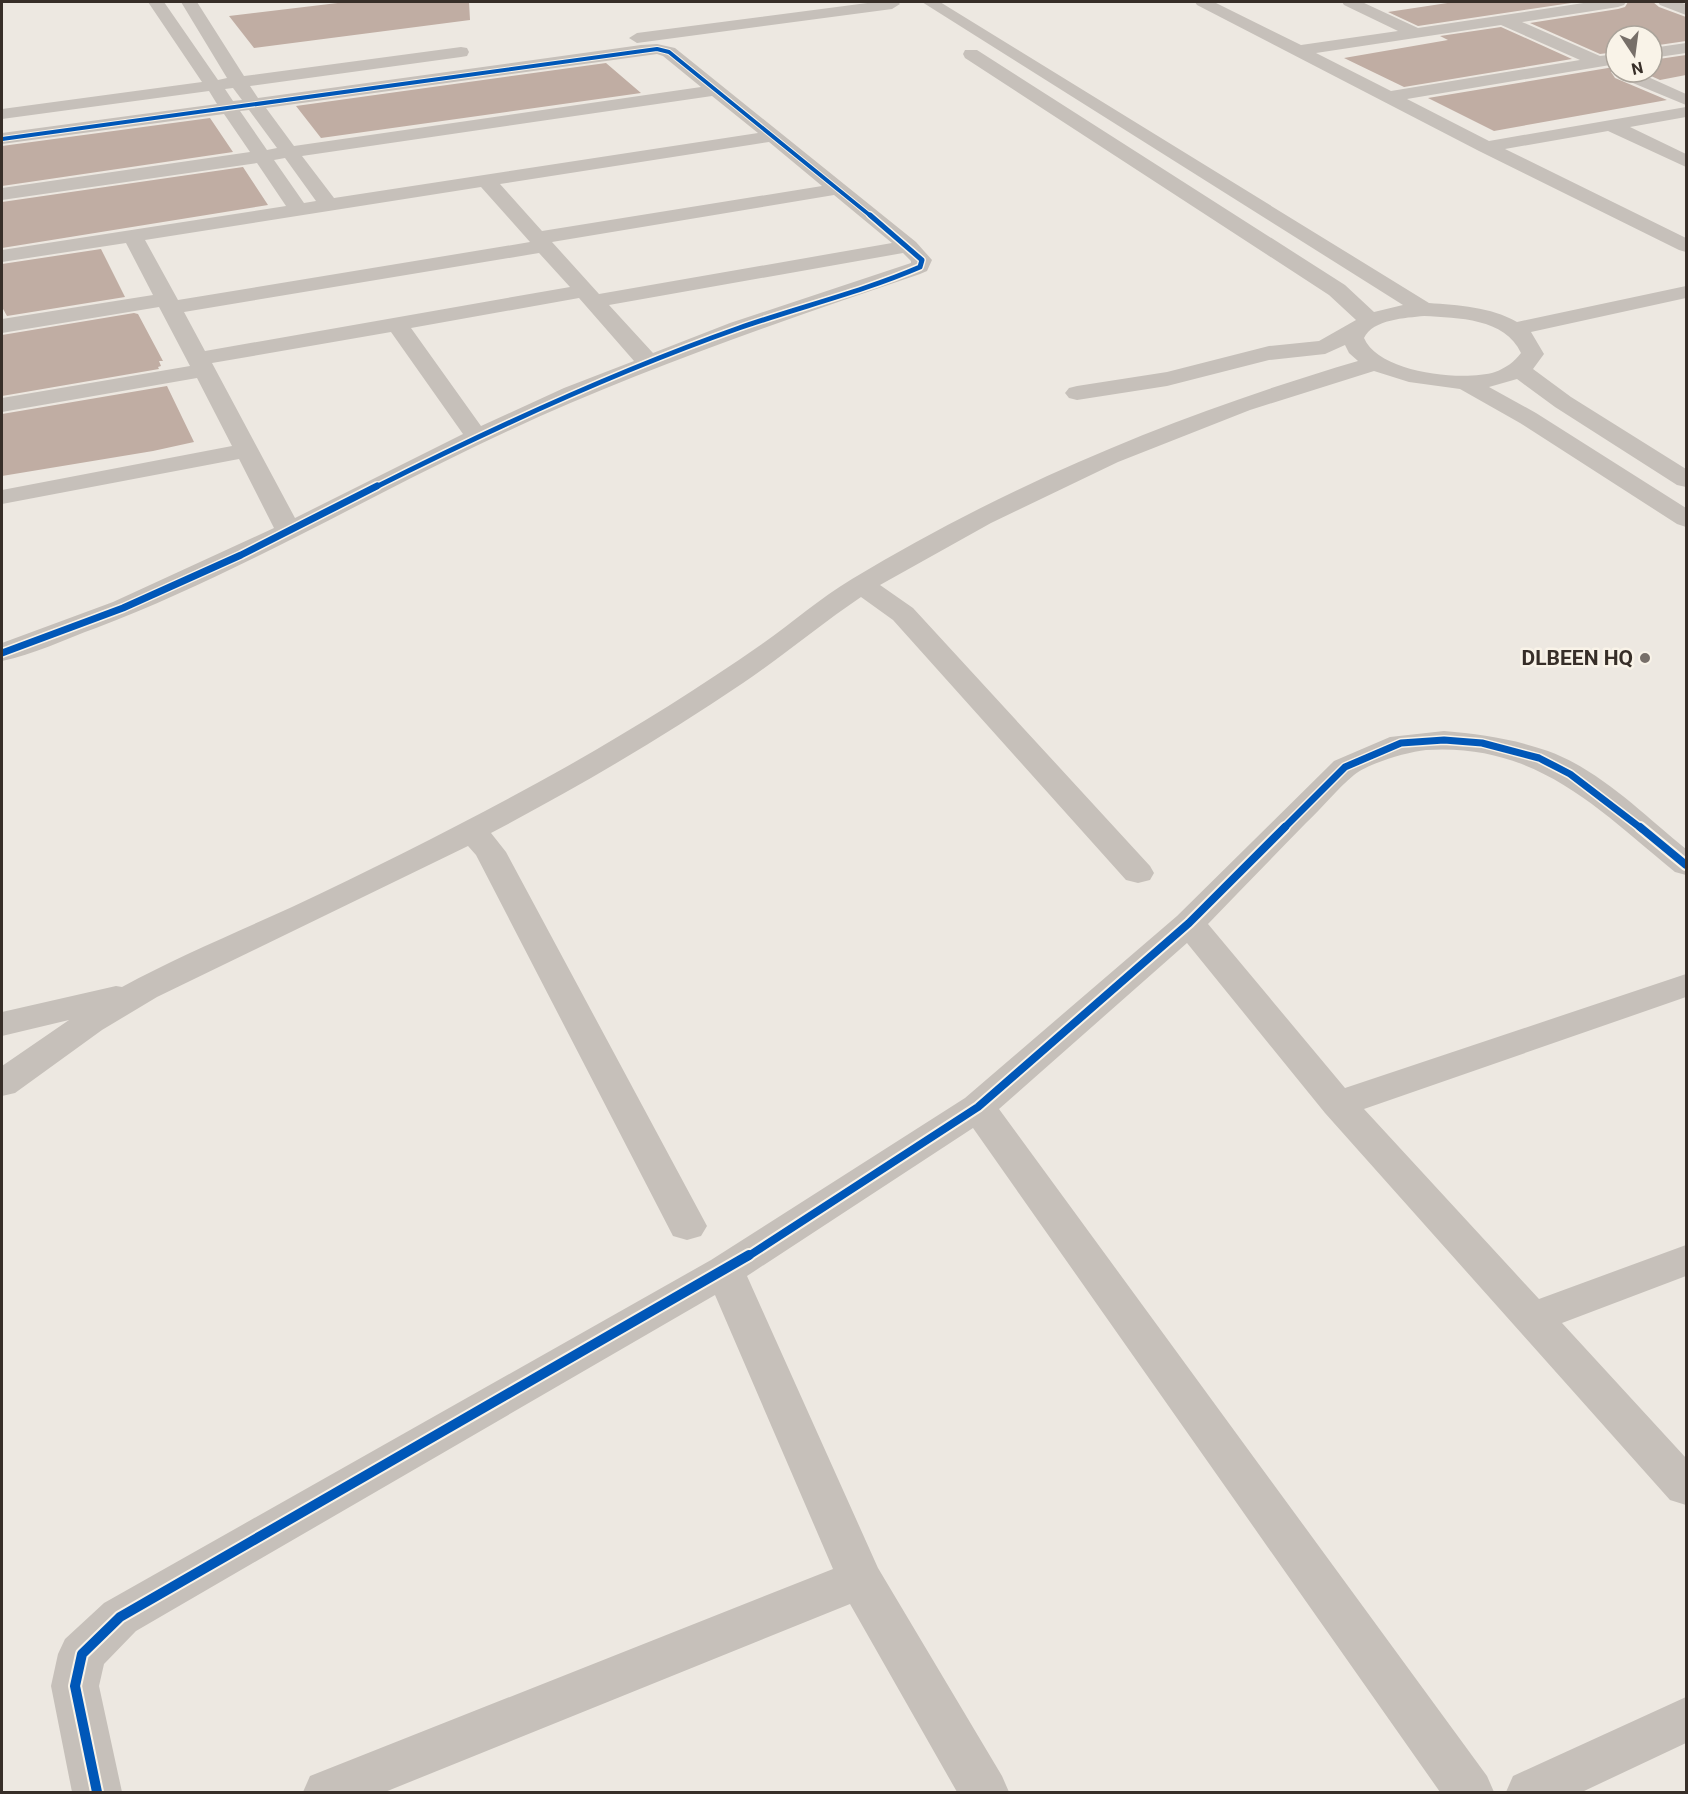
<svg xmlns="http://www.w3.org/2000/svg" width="1688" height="1794" font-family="Roboto,sans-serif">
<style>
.building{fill:#c0ada3}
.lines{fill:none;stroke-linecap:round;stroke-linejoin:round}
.minor{fill:#c6c0ba;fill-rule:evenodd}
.cycleway-far4-casing{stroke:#f9f3e8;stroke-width:6}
.cycleway-far3-casing{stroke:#f9f3e8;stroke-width:8}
.cycleway-far2-casing{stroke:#f9f3e8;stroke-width:10}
.cycleway-far1-casing{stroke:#f9f3e8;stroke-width:12}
.cycleway-casing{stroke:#f9f3e8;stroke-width:14}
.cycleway-far4{stroke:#0057b8;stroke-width:4}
.cycleway-far3{stroke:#0057b8;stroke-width:5}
.cycleway-far2{stroke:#0057b8;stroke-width:7}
.cycleway-far1{stroke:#0057b8;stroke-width:8}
.cycleway{stroke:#0057b8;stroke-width:10}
.poi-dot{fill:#776f69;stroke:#f9f3e8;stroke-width:2}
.labels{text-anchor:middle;stroke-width:5;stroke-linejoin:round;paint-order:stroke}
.poi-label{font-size:21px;font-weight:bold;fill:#372e28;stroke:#f9f3e8;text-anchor:end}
</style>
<rect width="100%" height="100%" fill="#ede8e1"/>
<path class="building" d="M346,2H469L470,20L254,48L229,16Z
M1454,2H1578L1418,26L1388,12Z
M1628,2H1653L1659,7L1686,17V41L1652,46V36H1616V52L1600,54L1530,23L1618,9L1625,7Z
M1501,27L1572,59L1404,87L1344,58L1448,40L1440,36Z
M1686,55V75L1660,80L1642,72H1652V60Z
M606,63L641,93L321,138L296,106Z
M1614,67L1611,72L1615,78L1667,100L1494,131L1428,98Z
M210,118L233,152L2,186V146Z
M243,167L268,205L2,248V202Z
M101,249L125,297L7,316L2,307V264Z
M134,313L138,314L163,361H159L161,366L158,367L159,369L2,396V335Z
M167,386L194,442L153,451L2,476V414Z"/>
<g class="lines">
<path class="minor" d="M148,2H164L218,80L227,78L181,2H197L244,76L461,47L467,48L469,52L467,56L461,57L250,86L258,98L641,45L657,44L675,48L916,242L932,260L927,271L920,274C770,325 619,377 476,446C349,507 228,578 96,628C65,639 33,655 2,661V643L113,602L274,528L239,459L2,504V490L232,446L197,378L2,412V398L190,366L159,307L2,333V319L153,295L126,243L2,262V250L286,206L257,163L2,200V188L250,152L224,114L2,144V133L217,104L209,91L2,119V109L202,82ZM657,54L663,56L701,87L294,146L266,108ZM233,88L242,100L233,101L225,89ZM712,96L758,133L334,198L302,156ZM249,110L277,148L267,150L240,111ZM769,142L822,186L542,231L500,184ZM285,158L316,201L304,203L274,160ZM481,187L530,242L178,300L145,240ZM834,195L892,243L599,294L552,242ZM539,253L570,287L205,351L184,312ZM903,253L911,261V263L730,323L653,353L609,305ZM579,298L634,361L564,388L481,426L411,328ZM391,332L463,434L295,518L212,363Z
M875,2H898L900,4L892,9L637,43L629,38L637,33Z
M922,2H940L1429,303C1458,305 1491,307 1517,322L1686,286V298L1531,332L1544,354L1533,369L1571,397L1686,469V487L1677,485L1555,407L1517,379L1489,387L1536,413L1686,508V527L1677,524L1520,423L1460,389L1409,382L1374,371L1250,410L1118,462L991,523L880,585L913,608L1150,866L1154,873L1150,880L1138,883L1126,880L893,620L861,597C821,624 783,656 743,683C662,738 578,787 491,833L506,852L707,1226L701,1236L687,1240L673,1236L476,855L468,846L157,997L102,1030L15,1093L2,1096V1066L69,1020L2,1036V1012L116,986L122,987C177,957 235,933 292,907C385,863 477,817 566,767C633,729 699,688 762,644C792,623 820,598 852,579C1011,483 1181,413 1358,361L1349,353L1345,345L1325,354L1269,360L1167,386L1077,400L1069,398L1065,393L1069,388L1077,386L1167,372L1269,346L1319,341L1356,320L1329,295L965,58L963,54L965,50H977L1345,285L1374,312L1403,305ZM1424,316C1458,318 1505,318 1521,353C1514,362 1506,368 1495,372C1463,382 1379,373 1364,338C1373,319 1406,318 1424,316Z
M1195,2H1214L1301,45L1398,31L1344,5L1342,2H1362L1418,28L1590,2H1626L1624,5L1618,7L1522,22L1600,56L1616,54V64L1407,99L1489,141L1686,107V117L1630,127L1686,154V167L1608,131L1505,149L1686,238V252L1679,250L1479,151L1197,5ZM1501,25L1580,60L1391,91L1316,53Z
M1658,2H1679L1686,4V15L1660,5Z
M1686,43V53L1652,58V48Z
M1616,68V72H1637L1686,94V105L1616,76L1613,72Z
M1444,731C1480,734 1514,739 1548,751C1600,770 1644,815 1686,849V875L1675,872C1596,807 1536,743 1426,750C1407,752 1369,763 1354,775C1337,789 1322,808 1306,823C1273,857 1241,890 1208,924L1345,1088L1686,974V997L1364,1109L1539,1299L1686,1245V1276L1562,1323L1686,1458V1505L1670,1500L1325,1113L1187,943L999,1109L1487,1776L1494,1792H1440L973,1128L747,1276L878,1568L1002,1776L1009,1792H957L850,1604L385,1792H303L310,1776L833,1569L715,1295L136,1631L104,1664L99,1686L122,1792H72L51,1686L58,1654L65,1639L104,1603L711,1260L965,1098L1177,916L1334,761L1390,737Z
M1686,1697V1743L1582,1792H1506L1513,1776Z"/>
<g class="cycleway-far4-casing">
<path id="cycleway-far4" d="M2,139L657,49L669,52L872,217"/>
</g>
<g class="cycleway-far3-casing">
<path id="cycleway-far3" d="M374,488C493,428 614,372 739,328C799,307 862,292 920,267L922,260L870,215"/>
</g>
<g class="cycleway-far2-casing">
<path id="cycleway-far2" d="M2,653L123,608L241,555L377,486
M1283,829L1345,767L1401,743L1444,740L1482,743L1539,758L1570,774L1642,829"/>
</g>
<g class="cycleway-far1-casing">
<path id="cycleway-far1" d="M1640,827L1686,865
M747,1257L978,1107L1189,923L1285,827"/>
</g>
<g class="cycleway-casing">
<path id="cycleway" d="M97,1792L75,1686L82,1654L120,1617L749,1255"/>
</g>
<use href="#cycleway-far4" class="cycleway-far4"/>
<use href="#cycleway-far3" class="cycleway-far3"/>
<use href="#cycleway-far2" class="cycleway-far2"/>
<use href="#cycleway-far1" class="cycleway-far1"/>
<use href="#cycleway" class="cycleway"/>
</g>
<circle class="poi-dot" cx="1645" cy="658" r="6"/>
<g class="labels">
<g class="poi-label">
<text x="1633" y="665">DLBEEN HQ</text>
</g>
</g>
<rect width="1688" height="1794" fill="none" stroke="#372e28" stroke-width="6"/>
<g transform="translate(1634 54) rotate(167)"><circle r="28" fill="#f9f3e8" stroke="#aba49b" stroke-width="1.5"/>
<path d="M0-4.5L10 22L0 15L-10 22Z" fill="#776f69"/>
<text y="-9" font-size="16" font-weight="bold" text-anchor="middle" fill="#372e28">N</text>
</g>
</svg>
